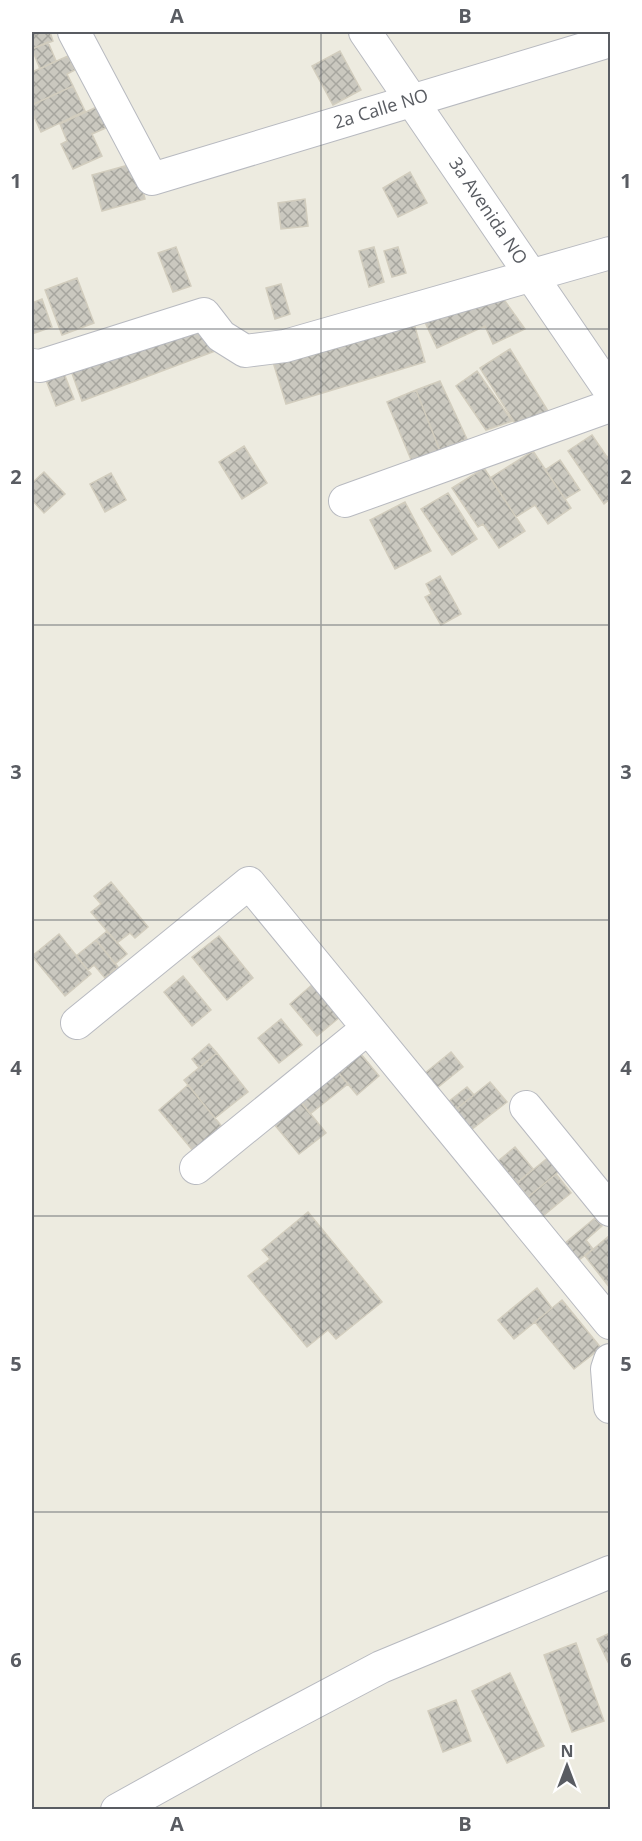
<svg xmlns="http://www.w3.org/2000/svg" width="642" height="1841" font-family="'Open Sans',sans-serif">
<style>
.building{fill:url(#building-cross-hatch);stroke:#d2cdbe;stroke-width:1.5}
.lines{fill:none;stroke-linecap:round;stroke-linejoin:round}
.minor-casing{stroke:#b8bac0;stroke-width:34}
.minor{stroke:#fff;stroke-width:32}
.grid{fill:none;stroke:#595c62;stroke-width:1.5;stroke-opacity:0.55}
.labels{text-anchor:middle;stroke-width:4.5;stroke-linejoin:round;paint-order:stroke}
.street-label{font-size:18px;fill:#595c62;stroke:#fff}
.neatline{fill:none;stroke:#595c62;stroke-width:2}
.grid-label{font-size:20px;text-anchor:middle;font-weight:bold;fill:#595c62}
</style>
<defs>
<pattern id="building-cross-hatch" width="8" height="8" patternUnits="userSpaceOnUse" patternTransform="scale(1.5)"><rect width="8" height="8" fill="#cac8bf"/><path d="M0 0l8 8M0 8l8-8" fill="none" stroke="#a7a69f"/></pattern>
</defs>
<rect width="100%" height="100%" fill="#edebe0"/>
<path class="building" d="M32,32H50L53,41L32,49Z
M48,42L56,61L40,69L32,49Z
M340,51L361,90L333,105L312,66Z
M68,56L75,70L67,74L73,86L32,105V72Z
M73,86L85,111L41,132L32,112V105Z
M101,105L110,126L92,134L102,156L73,169L61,144L67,141L60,124Z
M136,163L145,199L102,211L92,175Z
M410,172L427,203L398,217L383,188Z
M305,199L308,226L281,229L278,203Z
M176,247L191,286L173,292L158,253Z
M374,247L384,282L369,287L359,251Z
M398,247L406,273L392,277L384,251Z
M77,278L94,323L62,335L45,290Z
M281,284L290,314L275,319L266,288Z
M500,294L525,329L493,344L485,326L437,348L423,318Z
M42,299L52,327L32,334V303Z
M202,318L215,351L82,401L70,368Z
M413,320L425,362L286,404L273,362Z
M510,349L548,411L518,428L480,368Z
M62,368L74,399L56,406L44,375Z
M477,371L512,421L486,430L456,386Z
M440,381L467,439L440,451L416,390Z
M416,390L440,451L412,462L387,402Z
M592,435L607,457L610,455V499L604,504L568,451Z
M244,446L267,483L242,499L219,462Z
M533,451L571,508L548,524L535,505L516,517L490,478Z
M560,460L580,490L565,499L545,470Z
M484,468L525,531L499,548L483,524L478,527L452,488Z
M44,472L65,494L44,513L32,500V483Z
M111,473L126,500L105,512L90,484Z
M448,493L477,539L452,555L421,509Z
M405,502L431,551L395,569L370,520Z
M440,576L461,614L441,625L425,597L431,594L426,584Z
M111,882L148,927L135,938L130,933L117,943L91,912L101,904L94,896Z
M107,931L127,954L115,964L96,940Z
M59,934L91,974L65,996L32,956Z
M219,936L253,978L227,1000L192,957Z
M96,940L118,967L105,978L94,965L88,970L76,956Z
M183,976L211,1010L192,1026L164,992Z
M313,984L340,1017L317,1036L290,1004Z
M281,1019L302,1045L279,1063L258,1038Z
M209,1044L217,1053L199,1068L192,1059Z
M451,1052L463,1067L437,1088L425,1073Z
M217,1053L248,1092L215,1118L184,1080Z
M360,1053L379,1076L357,1095L337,1071Z
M337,1071L348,1084L310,1114L301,1102Z
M490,1082L507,1102L471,1130L455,1110Z
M188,1085L223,1128L194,1152L159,1110Z
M467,1087L474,1095L455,1110L448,1102Z
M301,1102L326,1133L299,1154L274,1124Z
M515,1147L533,1169L517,1183L498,1161Z
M550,1156L562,1169L528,1197L517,1183Z
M556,1174L571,1193L543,1216L528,1197Z
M308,1212L382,1302L336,1339L328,1330L307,1347L248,1276L270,1259L262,1250Z
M595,1218L602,1226L586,1240L593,1249L579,1260L565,1243Z
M610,1235V1288L585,1256Z
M537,1288L552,1308L514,1339L498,1320Z
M562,1300L601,1348L574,1369L535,1322Z
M610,1633V1664H609L597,1639Z
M576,1643L604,1721L572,1732L544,1655Z
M510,1673L544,1746L507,1763L472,1691Z
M456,1700L471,1741L443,1752L428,1711Z"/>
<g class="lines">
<g class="minor-casing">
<path id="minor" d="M74,32L152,179L610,41
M365,32L610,391
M32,365L40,366L204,314L221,336L245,351L285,346L610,253
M345,501L610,406
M77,1023L249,883L610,1323
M526,1107L610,1210
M196,1168L368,1028
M610,1360L607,1369L610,1407
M117,1810L247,1738L381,1667L610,1572"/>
</g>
<use href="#minor" class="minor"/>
</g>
<path class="grid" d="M321,32V1810M32,329H610M32,625H610M32,920H610M32,1216H610M32,1512H610"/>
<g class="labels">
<g class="street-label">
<text transform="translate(381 109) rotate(-17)" y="6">2a Calle NO</text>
<text transform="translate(488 211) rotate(56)" y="6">3a Avenida NO</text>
</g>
</g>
<rect width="642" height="1841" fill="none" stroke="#ffffff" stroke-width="66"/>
<g transform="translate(567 1766)" stroke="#ffffff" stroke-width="4.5" paint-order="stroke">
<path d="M0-4.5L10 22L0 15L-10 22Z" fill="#595c62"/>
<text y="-9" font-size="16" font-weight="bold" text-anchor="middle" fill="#595c62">N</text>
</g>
<rect x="33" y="33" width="576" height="1775" class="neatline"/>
<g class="grid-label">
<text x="177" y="23">A</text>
<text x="465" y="23">B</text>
<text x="16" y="188">1</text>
<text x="626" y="188">1</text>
<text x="16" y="484">2</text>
<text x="626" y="484">2</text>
<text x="16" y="779">3</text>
<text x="626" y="779">3</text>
<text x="16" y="1075">4</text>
<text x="626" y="1075">4</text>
<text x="16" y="1371">5</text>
<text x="626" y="1371">5</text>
<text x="16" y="1667">6</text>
<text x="626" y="1667">6</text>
<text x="177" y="1831">A</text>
<text x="465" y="1831">B</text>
</g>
</svg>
